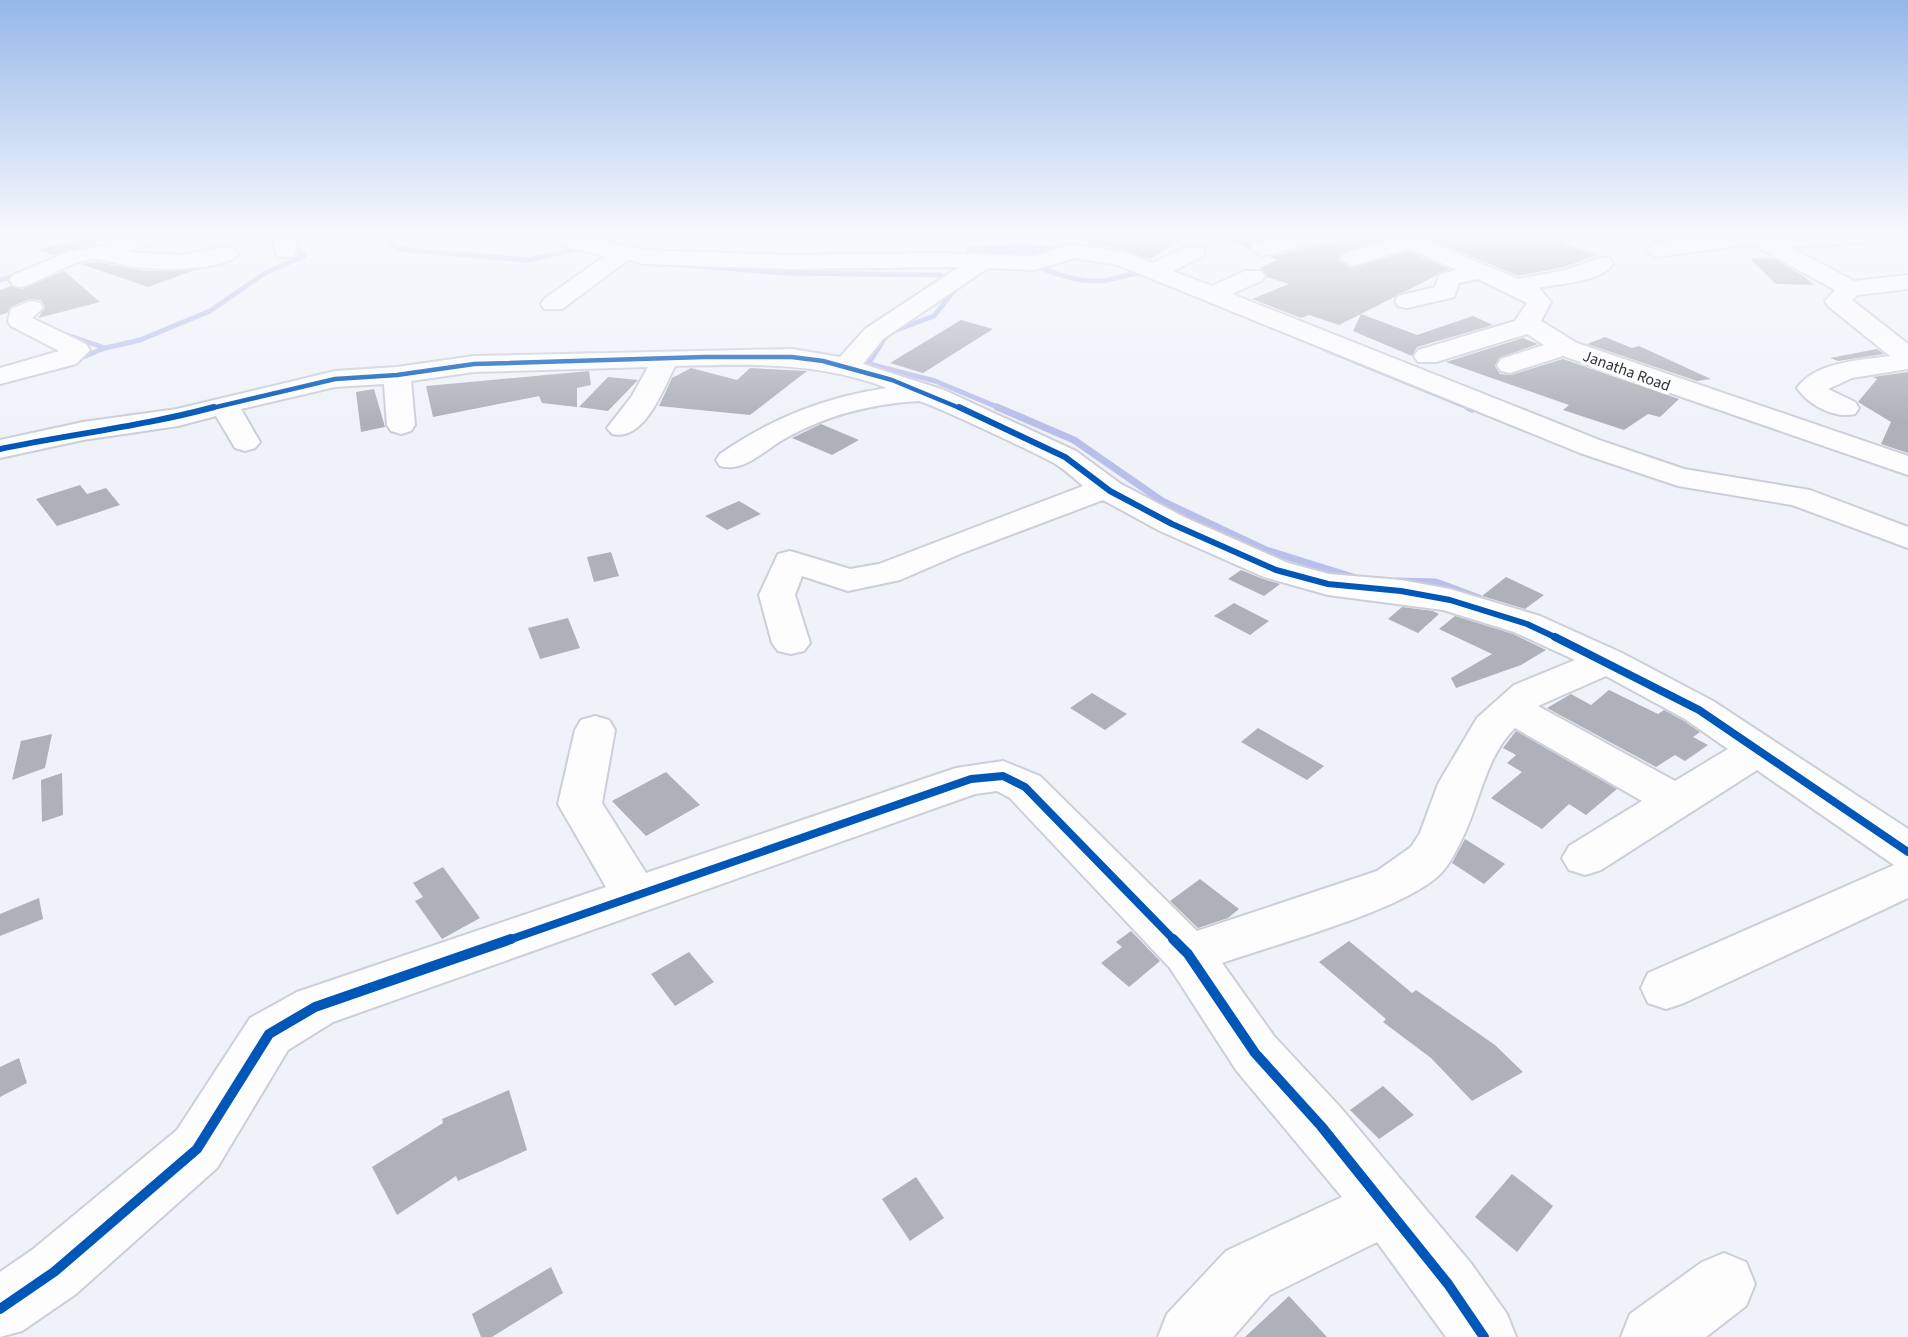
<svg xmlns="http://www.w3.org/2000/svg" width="1908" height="1337" font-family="'Source Sans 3',sans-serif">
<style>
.water{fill:#b8bfeb}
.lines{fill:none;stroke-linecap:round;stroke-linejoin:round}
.stream-far1{stroke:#b8bfeb;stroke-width:5}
.stream{stroke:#b8bfeb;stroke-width:7}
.building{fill:#afb1ba}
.minor-casing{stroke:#ccced8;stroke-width:4}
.minor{fill:#fdfdfe;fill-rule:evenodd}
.cycleway-far3-casing{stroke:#fff;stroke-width:7}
.cycleway-far2-casing{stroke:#fff;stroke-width:10}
.cycleway-far1-casing{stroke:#fff;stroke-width:12}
.cycleway-casing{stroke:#fff;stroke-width:15}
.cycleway-far3{stroke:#0057b8;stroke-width:4.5}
.cycleway-far2{stroke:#0057b8;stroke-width:6}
.cycleway-far1{stroke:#0057b8;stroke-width:8}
.cycleway{stroke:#0057b8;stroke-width:10}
.labels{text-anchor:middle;stroke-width:7;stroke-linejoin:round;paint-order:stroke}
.far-street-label{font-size:16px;fill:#2f313e;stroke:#fff}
</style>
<rect width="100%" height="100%" fill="#f0f2fa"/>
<path class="water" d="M1024,244L1056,246L1053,251L1034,258L966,254L967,246Z"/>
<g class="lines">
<path class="stream-far1" d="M384,234L397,249L528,260L576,249L589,250
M684,265L786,273L941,275
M1036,266C1057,275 1078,282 1101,281C1116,280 1135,270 1149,275
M0,280L21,275
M61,333L105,348L73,361
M105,348L140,340L210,311L265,273L304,256L283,237L274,234
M1325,349L1472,409
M562,355L595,354
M865,363L935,381L1002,409
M869,363L888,333L934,316L961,282"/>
<path class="stream" d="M997,407L1074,440L1162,501L1266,550L1356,578
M1468,407L1472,409
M1397,581L1436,582L1479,598"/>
</g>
<path class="building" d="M94,234H128L53,255L38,250Z
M1073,234H1189L1150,259L1124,250L1072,239Z
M1214,234H1286L1253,241L1249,249Z
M1339,234H1379L1384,239L1342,253L1338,260L1351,268L1408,251L1449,269L1361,314L1417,335L1473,316L1493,325L1417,347L1412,356L1353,331L1361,314L1339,325L1309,315L1301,318L1252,299L1289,284L1267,277L1260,268L1277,260L1269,257L1334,242Z
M1418,234H1586L1564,245L1599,254L1565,267L1518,276Z
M1773,258L1802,275L1814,285L1776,284L1750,259Z
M97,262L144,271L195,270L148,287L81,264Z
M64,271L100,302L38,318L45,307L41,300L30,299L10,307L7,313L0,315V290L11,286L22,289Z
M961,320L993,329L923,373L890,363Z
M1605,337L1632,348L1639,346L1711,379L1697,381L1587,344Z
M1523,338L1538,344L1499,358L1495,366L1500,374L1511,375L1563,359L1679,399L1660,417L1648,414L1624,430L1563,410L1569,405L1446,362Z
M1877,349L1884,354L1838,361L1830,358Z
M691,368L737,380L750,368L807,371L750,415L659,406L672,378Z
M589,371L591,385L577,388V407L542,403L539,396L433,417L426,386Z
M1908,372V453L1881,444L1891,422L1858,402L1877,379L1873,377Z
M608,377L638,380L608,411L579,407Z
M374,389L385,427L361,432L356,392Z
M821,424L859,440L832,455L792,438Z
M80,485L87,494L106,488L120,505L57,526L36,499Z
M739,501L761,514L727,530L705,516Z
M611,552L619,576L594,582L587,557Z
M1241,570L1263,579L1280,584L1264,596L1228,579Z
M1506,577L1544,595L1525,609L1482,596Z
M1234,603L1269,621L1250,635L1214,616Z
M1402,607L1433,611L1439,614L1418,633L1388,619Z
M1455,616L1513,634L1546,650L1521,665L1456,688L1451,678L1492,654L1439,629Z
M568,618L580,648L540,659L528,628Z
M1609,690L1658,714L1664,710L1684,721L1700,732L1693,737L1708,745L1685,761L1675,755L1656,767L1547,708L1571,694L1591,705Z
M1092,693L1127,714L1105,730L1070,708Z
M1258,728L1324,766L1307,780L1241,742Z
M1516,731L1617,789L1586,815L1569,804L1542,829L1491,798L1522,772L1507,763L1516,755L1503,748Z
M52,734L45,768L12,780L21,741Z
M666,772L700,805L646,836L612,801Z
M62,773L63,815L42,822L41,780Z
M1465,839L1505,864L1484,884L1452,863Z
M443,867L480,918L442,939L415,901L423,897L413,883Z
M1200,879L1239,909L1228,918L1198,928L1170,901Z
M39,898L43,919L0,936V914Z
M1131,931L1160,961L1129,987L1101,963L1122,947L1116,942Z
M1349,941L1412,993L1416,990L1495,1045L1523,1072L1472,1101L1431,1058L1383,1022L1386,1019L1319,962Z
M689,952L714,982L675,1006L651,974Z
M19,1058L27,1083L0,1097V1067Z
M1383,1086L1414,1115L1379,1139L1350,1110Z
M509,1090L527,1150L458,1181L456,1176L397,1215L372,1167L443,1123L442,1119Z
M1512,1174L1553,1206L1517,1252L1475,1217Z
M916,1177L944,1218L910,1241L882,1199Z
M551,1267L563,1293L492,1337H481L472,1314Z
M1289,1296L1327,1337H1245Z"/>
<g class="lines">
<g class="minor-casing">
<path id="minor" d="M135,234H166L163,239L127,252L181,255L228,246L239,253C226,272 156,270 134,267C122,266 109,260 97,259C75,258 43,281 21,287L13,285L9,280L13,275L68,252L106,245Z
M271,234H295L296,252L293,257H277Z
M536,234H570L645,250L789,255L938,253L1035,256L1071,244L1123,252L1153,263L1186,247H1202L1205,252L1202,257L1173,271L1212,286L1245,271H1261L1265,276L1261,281L1232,294L1602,441L1684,469L1810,490L1908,527V548L1792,505L1678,486L1580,453L1118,265L1074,258L1035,270L988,268L883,339L863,364L944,390L1076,451L1121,484L1184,517L1288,563L1329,574L1401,580L1450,589L1540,616L1622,653L1713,701L1908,829V898L1684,1003L1666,1009L1648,1003L1641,988L1648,973L1894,865L1757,770L1601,870L1585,875L1569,870L1562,858L1569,846L1642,801L1515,728C1485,757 1480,803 1462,839C1457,849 1451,862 1443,871C1412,908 1273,945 1222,963L1274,1036L1341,1108L1470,1262L1507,1314L1516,1337H1446L1377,1242L1270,1295L1233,1337H1158L1167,1314L1226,1251L1342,1197L1236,1070L1170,968L1010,798L997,791L975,794L333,1022L288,1050L217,1168L76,1294L22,1331L0,1337V1272L32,1250L177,1130L250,1018L297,992L606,887L558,804L575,730L581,720L595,716L609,720L615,730L602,803L646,873L956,768L1003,761L1040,776L1197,931L1377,871L1411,847L1420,833L1438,784L1477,718L1514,685L1575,660L1514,632L1443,610L1328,595L1264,577L1160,531L1103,500L960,554L900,580L848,591L802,576L795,595L810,643L804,651L791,654L778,651L772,643L759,595L778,554L790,551L850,569L879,564L1083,486C1074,478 1064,469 1054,463C1040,455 926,401 918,401C871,404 827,415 786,438C765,449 745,473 720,466L716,460L720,454C772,418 825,397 887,388C818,361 747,364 675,366C663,390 644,442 612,434L607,428L632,396L648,367L474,372L411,381L415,425L411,431L401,434L391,431L387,425L384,384L335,387L241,409L260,442L255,448L245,451L235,448L216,416L178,426L83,440L0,458V440L83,422L177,409L335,371L397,367L474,356L792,349L840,357L865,329L959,267L789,269L645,264L628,260L562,309H544L541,304L544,299L605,256L539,239ZM1606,676L1685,719L1728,749L1675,781L1538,706Z
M1298,234H1336L1333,239L1262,256L1251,249L1254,244Z
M1382,234H1411L1518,279L1566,270L1602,257L1610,259L1613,264C1600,283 1559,283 1539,288L1551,302L1541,321L1577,343L1908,456V475L1563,356L1510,373L1501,371L1497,365L1501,359L1544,345L1527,334L1436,362H1418L1414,356L1418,350L1515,321L1527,303L1478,279L1459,283L1454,297L1407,308L1398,306L1395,301L1398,296L1435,287L1440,274L1457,270L1408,248L1352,266L1341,259L1344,254L1389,240Z
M1729,234H1906L1895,240L1790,247L1854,281L1908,275V289L1857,295L1852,300L1908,344V369L1852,378L1828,389L1855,402L1859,408L1855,414C1834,419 1809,405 1797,388C1815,362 1861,360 1890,356L1828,306L1825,301L1835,290L1752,244L1656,257L1645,250L1656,243Z
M31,301L40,303L43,308L32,318L86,344L90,350L76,364L0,384V368L59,351L11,326L8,321L11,309Z
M1724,1253L1746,1262L1755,1284L1746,1306L1706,1337H1621L1630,1314L1702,1262Z"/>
</g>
<use href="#minor" class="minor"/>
<g class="cycleway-far3-casing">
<path id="cycleway-far3" d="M208,409L335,379L397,375L474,364L704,357H792L823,361L892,380L962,409"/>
</g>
<g class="cycleway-far2-casing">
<path id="cycleway-far2" d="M959,407L1065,457L1110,491L1172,524L1276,570L1328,584L1401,591L1450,600L1527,624L1559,639
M0,449C71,434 144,426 214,407"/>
</g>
<g class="cycleway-far1-casing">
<path id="cycleway-far1" d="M1555,637L1699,710L1908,852
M506,941L971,779L1003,776L1025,787L1175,941"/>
</g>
<g class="cycleway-casing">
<path id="cycleway" d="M1173,939L1188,954L1255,1053L1321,1126L1448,1284L1484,1337
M0,1309L54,1272L197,1149L269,1034L315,1007L511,939"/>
</g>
<use href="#cycleway-far3" class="cycleway-far3"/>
<use href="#cycleway-far2" class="cycleway-far2"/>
<use href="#cycleway-far1" class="cycleway-far1"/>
<use href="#cycleway" class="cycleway"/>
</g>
<linearGradient id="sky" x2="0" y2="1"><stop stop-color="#95b8e9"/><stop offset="0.56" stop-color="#f8f9fd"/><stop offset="1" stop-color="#f8f9fd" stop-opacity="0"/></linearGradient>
<rect width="1908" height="421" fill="url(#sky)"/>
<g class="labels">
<g class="far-street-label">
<text transform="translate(1627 370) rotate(20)" y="6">Janatha Road</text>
</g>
</g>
</svg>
